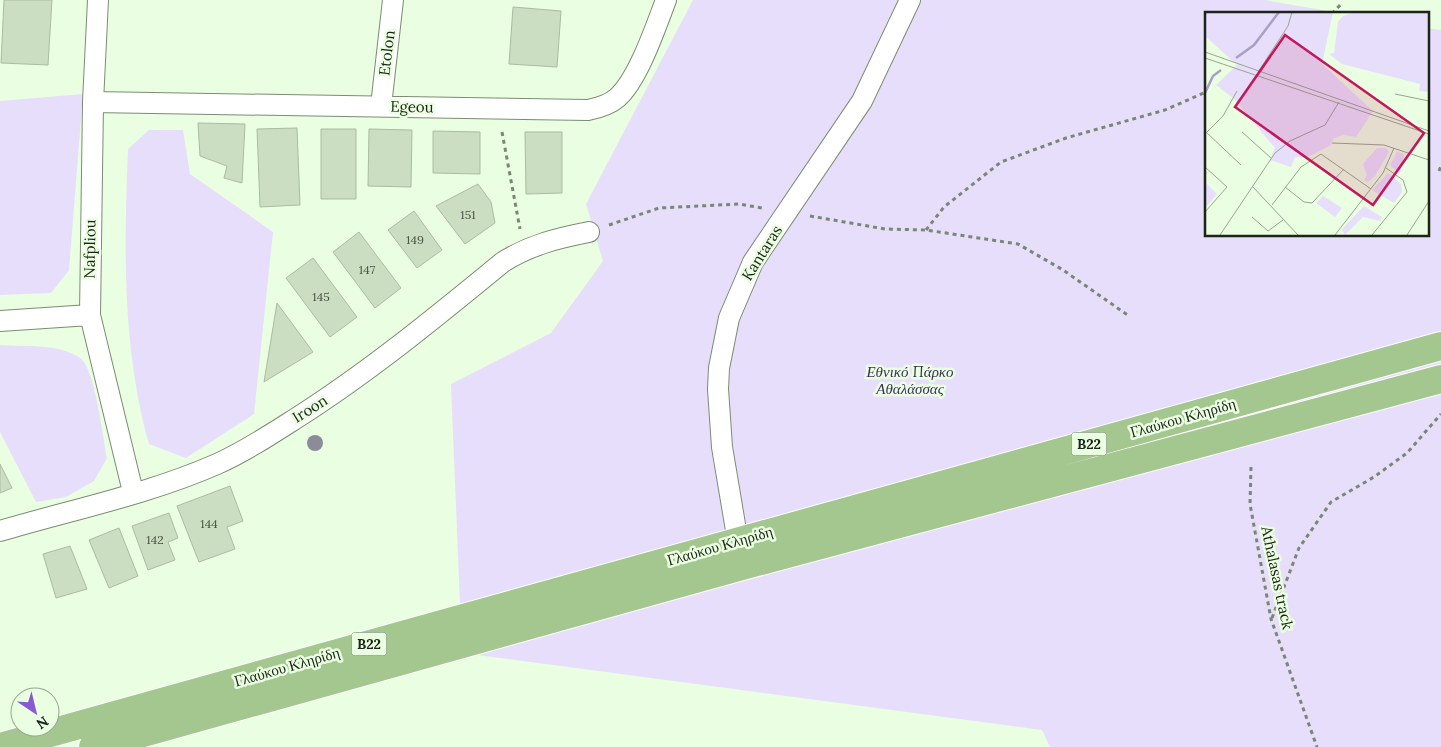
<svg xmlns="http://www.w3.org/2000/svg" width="1441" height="747" font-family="Lora,serif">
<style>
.green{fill:#e7defc}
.building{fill:#cbdec1;stroke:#aabca1}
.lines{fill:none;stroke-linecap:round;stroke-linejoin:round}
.street-casing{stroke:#7b8c72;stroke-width:22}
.primary-casing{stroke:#fff;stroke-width:30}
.path{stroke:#7a8774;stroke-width:3;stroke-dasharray:4 4;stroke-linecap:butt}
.street{stroke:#fff;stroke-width:20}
.primary{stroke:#a4c68f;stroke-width:28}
.tree{fill:#8c8b99}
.labels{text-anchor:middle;stroke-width:5;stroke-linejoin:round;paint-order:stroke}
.number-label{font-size:12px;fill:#485242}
.shield{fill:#eafee1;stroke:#5a6554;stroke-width:1}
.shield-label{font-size:14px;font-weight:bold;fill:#1c2318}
.street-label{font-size:15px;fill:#1c2318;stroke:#eafee1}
.park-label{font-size:15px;font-style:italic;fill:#3f2d5e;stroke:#eafee1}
.inset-river{fill:none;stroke:#aa9fc4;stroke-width:2.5}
.inset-road{fill:none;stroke:#98a691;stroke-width:1}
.view{fill:#c2185b;fill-opacity:0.15;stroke:#c2185b;stroke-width:2.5}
.inset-edge{fill:none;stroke:#1c2318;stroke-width:2.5}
</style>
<rect width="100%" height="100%" fill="#eafee1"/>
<path class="green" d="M693,0H1265L1345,14H1206V235H1427V28L1441,30V747H1050L1042,730L462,653L451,384L551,333L603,261L586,204Z
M83,94L69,270L51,293L0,295V101Z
M149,130H183L190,174L273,232L254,414L186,458L149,444C122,348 124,247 128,149Z
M0,345C24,347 59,343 80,358C95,368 103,438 107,458L94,481L66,497L36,502L0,432Z"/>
<path class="building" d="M4,0H52L48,65L1,63Z
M513,7L561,11L557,67L509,64Z
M198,123L245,124L242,183L224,178L227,166L200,156Z
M297,128L300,205L260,207L257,129Z
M321,129H356V199H321Z
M369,129L412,130L411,187L368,186Z
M433,131L480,132V174L433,173Z
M525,132H562V193L526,194Z
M478,184L491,202L495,223L465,244L436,206Z
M414,211L442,250L417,268L388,230Z
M359,232L401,288L375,308L333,252Z
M313,258L357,317L330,337L286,278Z
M277,303L313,352L264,382Z
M0,464L12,488L0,493Z
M230,486L243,521L227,527L235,549L199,562L177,506Z
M169,513L178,538L168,542L175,560L148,570L132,526Z
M119,528L138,576L109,588L89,540Z
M70,546L87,589L56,598L43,554Z"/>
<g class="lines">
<g class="street-casing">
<path id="street" d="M98,0L93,102L90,315L133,492
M93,102L588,110C598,108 609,105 617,98C638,80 656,26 666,0
M381,106L393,0
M0,321L90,315
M0,531C71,510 149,494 217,464C244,452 270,435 295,419C369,372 436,317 503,262C530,245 558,238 589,232
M740,554L722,447L718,389L719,368L729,318L753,262L862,101L910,0"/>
</g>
<g class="primary-casing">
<path id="primary" d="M0,747L1441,346
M93,747L742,566L1441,379"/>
</g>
<path class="path" d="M1332,14L1342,3
M502,132L520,229
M1439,171L1441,166
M810,216L885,229L926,230L1018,244L1063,270L1129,316
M609,225L659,208L739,204L762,208
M926,230L944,207L1001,162L1066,138L1165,110L1206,92
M1251,467L1250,504L1271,619L1317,747
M1272,618L1299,548L1331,502L1374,477L1407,453L1441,414"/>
<use href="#street" class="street"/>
<use href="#primary" class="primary"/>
</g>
<circle class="tree" cx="315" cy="443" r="8"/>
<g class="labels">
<g class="number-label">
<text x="468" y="219">151</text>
<text x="415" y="244">149</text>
<text x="367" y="274">147</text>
<text x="321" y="301">145</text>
<text x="209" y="528">144</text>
<text x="155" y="544">142</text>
</g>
<g class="shield">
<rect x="1071.5" y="432.5" width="35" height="23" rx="4"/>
<rect x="351.5" y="632.5" width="35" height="23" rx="4"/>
</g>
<g class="shield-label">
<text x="1089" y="449">B22</text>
<text x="369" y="649">B22</text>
</g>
<g class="street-label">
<text transform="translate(387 53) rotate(-83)" y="5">Etolon</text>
<text transform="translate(412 107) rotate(1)" y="5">Egeou</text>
<text transform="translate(90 249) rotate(-89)" y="5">Nafpliou</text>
<text transform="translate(762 253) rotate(-58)" y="5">Kantaras</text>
<text transform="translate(310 409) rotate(-32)" y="5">Iroon</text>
<text transform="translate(1183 418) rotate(-16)" y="5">Γλαύκου Κληρίδη</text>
<text transform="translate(720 546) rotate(-16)" y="5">Γλαύκου Κληρίδη</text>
<text transform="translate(1277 578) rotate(78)" y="5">Athalasas track</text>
<text transform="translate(287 667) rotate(-16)" y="5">Γλαύκου Κληρίδη</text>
</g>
<g class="park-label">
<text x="910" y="377">Εθνικό Πάρκο<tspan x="910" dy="17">Αθαλάσσας</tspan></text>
</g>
</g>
<g transform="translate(1205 12)">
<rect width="224" height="224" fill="#eafee1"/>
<path d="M0,0H128L117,52L168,99L151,125L138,123L128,127L126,133L101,146L90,145L86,155L65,148L70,136L29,87L11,73L32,53L0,24ZM150,0H224V80L214,79L215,72L137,52L124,42L129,41L133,10L138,4ZM172,136H181L184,140L170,164L163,170L159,168L162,163L158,152ZM192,140L199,142L195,162L185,153ZM183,161L196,172L197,180L189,191L167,178ZM0,170L12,182L2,194L0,191ZM118,184L137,196L130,205L111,191ZM159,194L177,205L175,209L158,205L140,223L137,218L139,215Z" fill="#e7defc"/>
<path class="inset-river" d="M31,46L49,33L74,0M0,81L8,64L16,58"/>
<path class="inset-road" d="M0,40L224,119M0,46L224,122M53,60L83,14L87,0M190,82L224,89M1,120L36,153M37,120L66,146M0,122L18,104L32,79M127,131L179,133L224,148M0,155L22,175L0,200M47,174L93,223M80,175L99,190L107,191L139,157M67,193L96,155L116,142L166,177M47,205L63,219L78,208M15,223L70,141L85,129L120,113L134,90M130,223L178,161L189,136M167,223L202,180L198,168L181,156M202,223L224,189"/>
<path class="view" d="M80,23L219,121L168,193L30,95Z"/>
<rect width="224" height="224" class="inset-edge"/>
</g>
<g transform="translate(35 712) rotate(145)"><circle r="24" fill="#eafee1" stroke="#98a691"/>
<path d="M0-4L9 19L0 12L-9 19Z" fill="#8959d3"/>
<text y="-8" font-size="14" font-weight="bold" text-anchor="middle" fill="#1c2318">N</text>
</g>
</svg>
